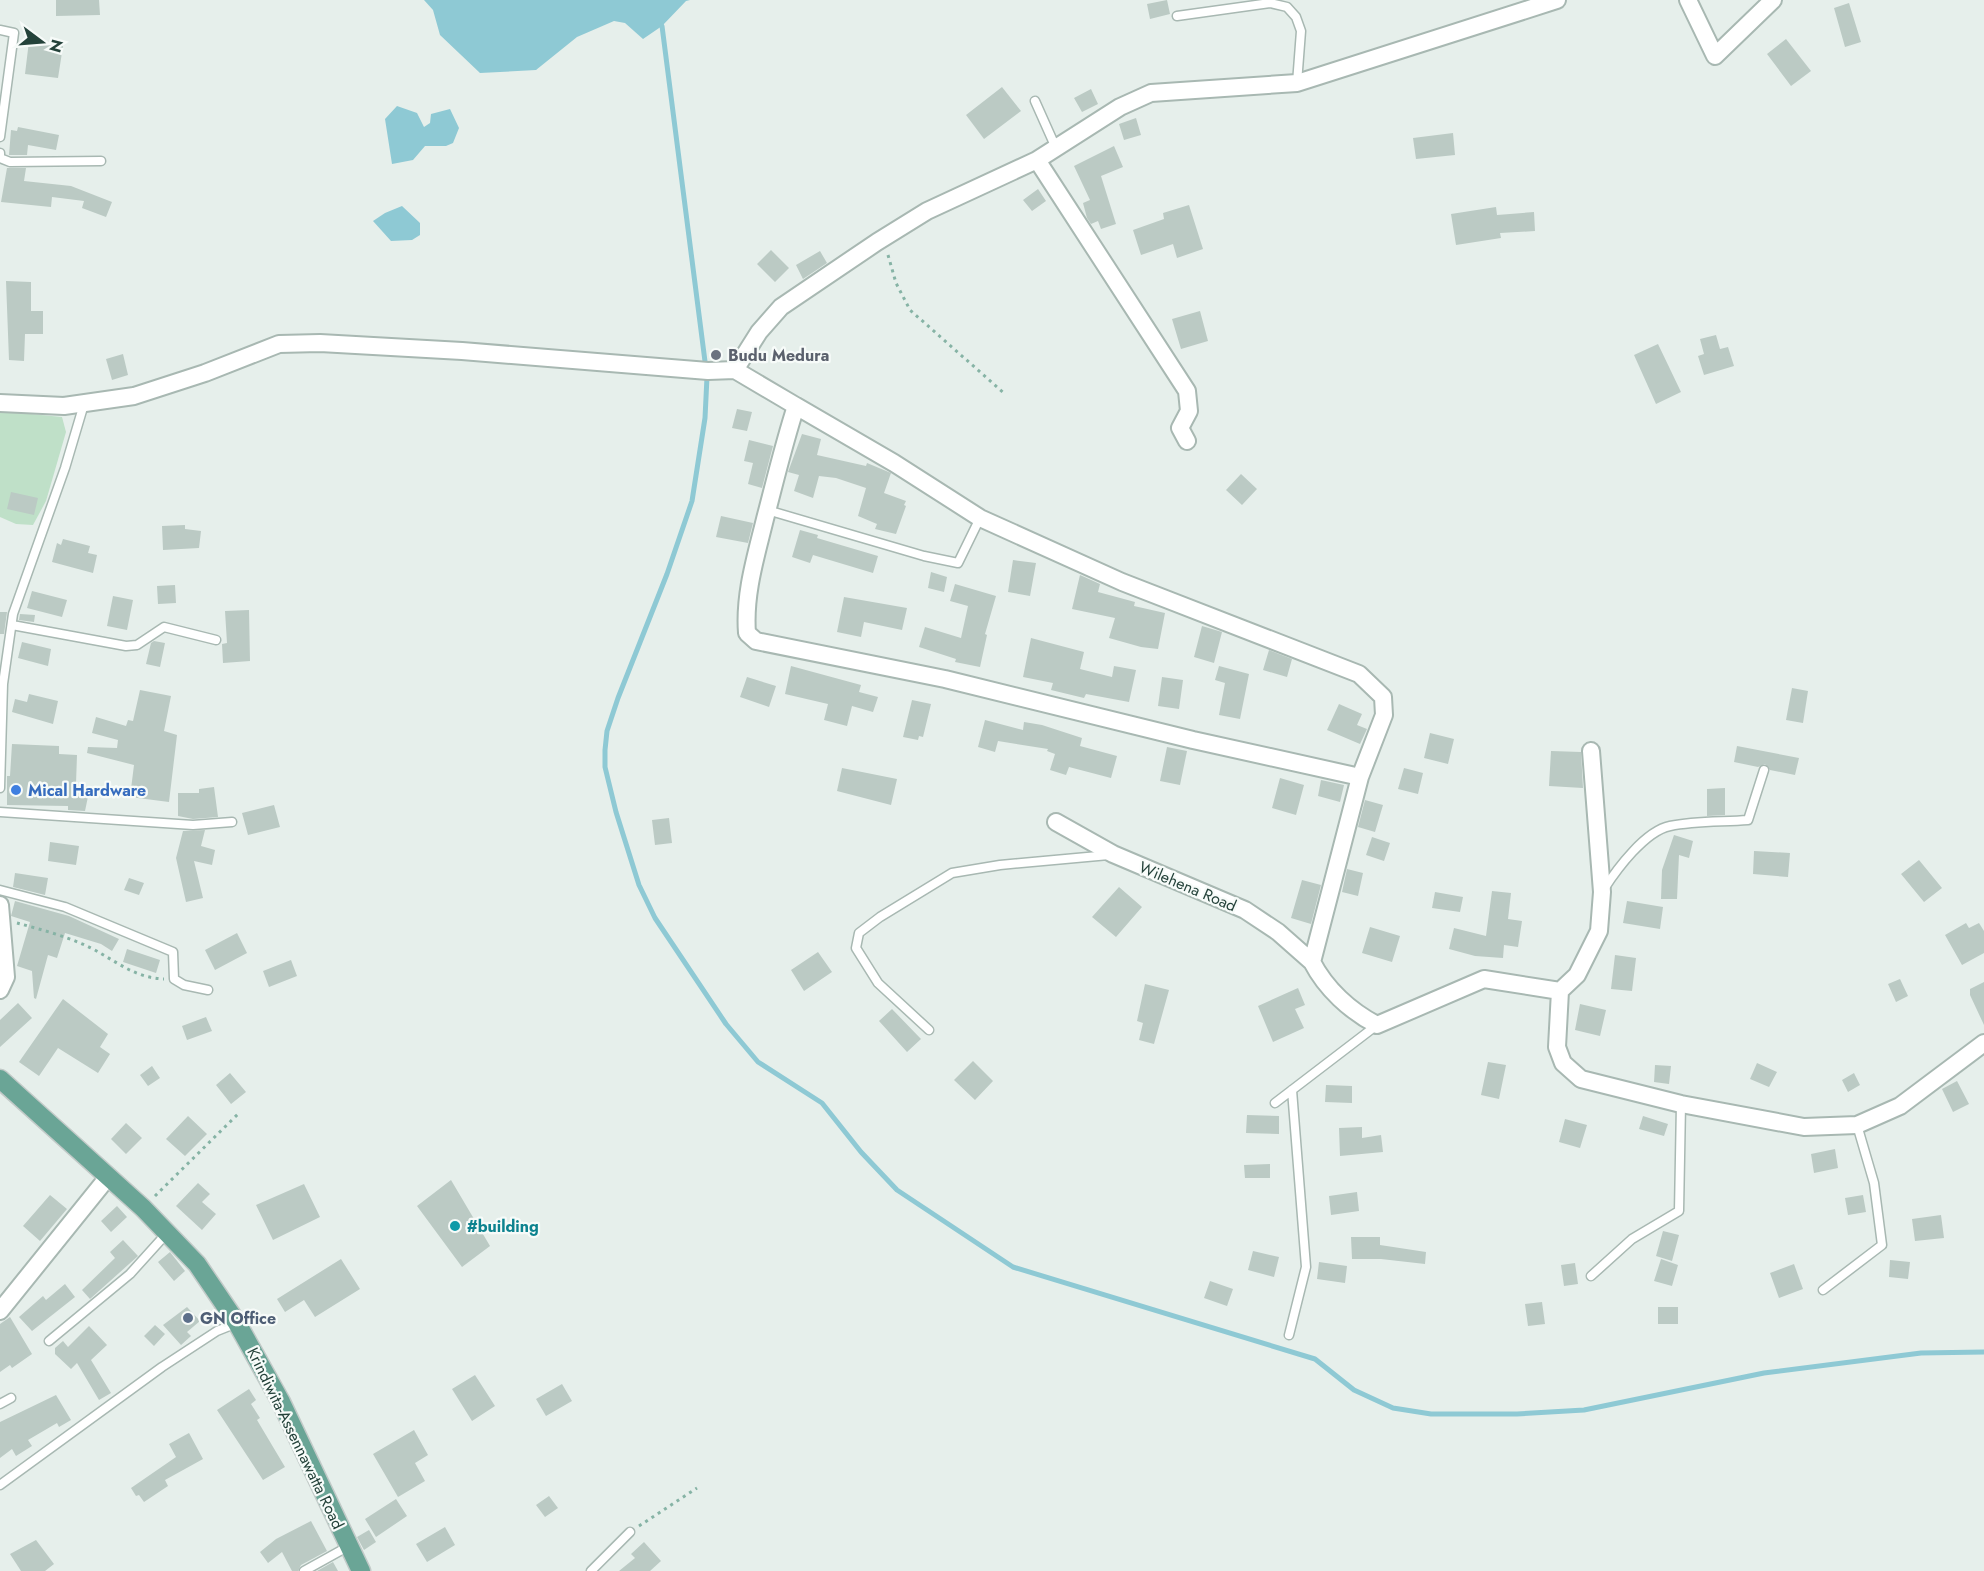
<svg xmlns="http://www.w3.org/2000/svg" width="1984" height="1571" font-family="Jost,sans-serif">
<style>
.green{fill:#bfe0c8}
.water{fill:#8ec9d4}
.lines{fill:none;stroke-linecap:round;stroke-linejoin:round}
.stream{stroke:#8ec9d4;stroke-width:5}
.building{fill:#bbcac4}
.lane-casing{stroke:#a8b8b2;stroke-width:11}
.street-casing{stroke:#a8b8b2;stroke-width:20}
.primary-casing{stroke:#c2cac8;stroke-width:21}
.path{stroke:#86b3a5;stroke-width:3;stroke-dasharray:3 4.5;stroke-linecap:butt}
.lane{stroke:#fff;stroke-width:8}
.street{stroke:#fff;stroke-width:16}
.primary{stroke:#6aa596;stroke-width:18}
.worship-dot{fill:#6b7280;stroke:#f7fbf9;stroke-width:2}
.shop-dot{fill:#3f7fe0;stroke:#f7fbf9;stroke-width:2}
.culture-dot{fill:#0f9aa8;stroke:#f7fbf9;stroke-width:2}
.service-dot{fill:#5c6f8a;stroke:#f7fbf9;stroke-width:2}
.labels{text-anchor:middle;stroke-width:4.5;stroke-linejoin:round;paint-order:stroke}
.worship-label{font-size:16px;font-weight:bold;fill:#5b616d;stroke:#f7fbf9;text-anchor:start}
.shop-label{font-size:16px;font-weight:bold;fill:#366cbe;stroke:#f7fbf9;text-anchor:start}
.street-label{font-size:16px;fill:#24423a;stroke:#f7fbf9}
.culture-label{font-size:16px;font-weight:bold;fill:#0d838f;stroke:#f7fbf9;text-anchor:start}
.service-label{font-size:16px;font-weight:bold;fill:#4e5e75;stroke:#f7fbf9;text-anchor:start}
</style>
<rect width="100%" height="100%" fill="#e6efeb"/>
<path class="green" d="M0,411L62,417L66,432L46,501L33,525L16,524L0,517Z"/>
<path class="water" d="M424,0H690L686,1L662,26L643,39L625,23L614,21L577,37L536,70L480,73L440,35L433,10Z
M397,106L417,113L424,127L430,123L431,114L450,109L459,128L453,143L446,146H425L413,160L392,164L385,119Z
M402,206L420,223V235L412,240L391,241L373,221L385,213Z"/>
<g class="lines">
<path class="stream" d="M662,26L707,377L705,418L692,501L667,574L618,698L607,731L605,750V767L616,812L639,885L655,918L726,1024L758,1062L822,1103L861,1152L897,1190L1013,1267L1315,1359L1354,1390L1393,1408L1431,1414H1517L1584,1410L1764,1373L1921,1353L1984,1352"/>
</g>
<path class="building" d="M56,0H99L100,15L56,16Z
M1167,0L1170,14L1150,19L1147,4Z
M1849,3L1861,42L1845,47L1834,8Z
M1786,39L1811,71L1791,86L1767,54Z
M29,41L63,46L58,78L25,74Z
M1002,87L1021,111L984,139L966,115Z
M1091,89L1098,104L1082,112L1074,98Z
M1136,118L1141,135L1124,140L1119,124Z
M18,127L59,135L56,150L28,145L27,155H9L11,130L17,131Z
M1453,133L1455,155L1416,159L1413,138Z
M1114,146L1123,167L1101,176L1116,224L1101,229L1098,221L1091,224L1087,218L1083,203L1090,200L1074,166Z
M7,168H26L24,181L71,186L112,202L106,217L82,208L84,201L52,197L51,207L1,202Z
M1038,189L1046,201L1032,211L1023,200Z
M1189,205L1203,249L1177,258L1173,244L1141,255L1133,230L1164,219L1163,213Z
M1496,207L1497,215L1534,212L1535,231L1500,233L1501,238L1456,245L1451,214Z
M771,250L789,268L775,282L757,264Z
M820,251L827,263L803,279L796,265Z
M6,281L31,282V311H43V334H25L24,361L9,360Z
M1200,311L1208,341L1181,349L1172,319Z
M1716,335L1720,349L1728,347L1734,366L1704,375L1698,356L1704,354L1700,339Z
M1658,344L1681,392L1656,404L1634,355Z
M123,354L128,375L112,380L106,359Z
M737,409L752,412L747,431L732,428Z
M802,434L821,439L817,455L866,466L867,463L891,473L884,493L906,501L904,505L906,506L896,534L875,529L877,524L858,516L866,488L836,478L819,476L813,498L794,491L799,475L788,472Z
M749,440L773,446L762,488L748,484L753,463L744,461Z
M1241,474L1257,489L1242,505L1226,490Z
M11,492L38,498L34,515L7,509Z
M721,516L753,523L748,543L716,537Z
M185,525V529L201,531L199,548L163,550L162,526Z
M800,530L818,535L817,538L878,556L873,573L813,555L810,563L792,557Z
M63,539L90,546L88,553L97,555L93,573L52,562L57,543L61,545Z
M1013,560L1036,563L1030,596L1008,592Z
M931,572L947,577L944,592L928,588Z
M1080,575L1100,584L1098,592L1135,602L1134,606L1165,613L1158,649L1141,647L1109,638L1115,618L1072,609Z
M955,584L996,596L985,634L987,635L980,667L955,662L956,659L919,647L925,627L961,638L968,606L950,601Z
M175,585L176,603L158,604L157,586Z
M32,591L67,600L62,617L27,608Z
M113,596L133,600L127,630L107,626Z
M844,597L907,608L902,630L864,622L861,637L837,632Z
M249,610L250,661L223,663L222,644L227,643L225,611Z
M0,612H7L4,634H0Z
M20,614L35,615L34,622L19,620Z
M1202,626L1222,632L1214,663L1194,657Z
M1031,638L1084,652L1080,669L1112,677L1114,666L1136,670L1129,702L1086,694L1084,698L1051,690L1053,683L1023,677Z
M154,641L165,643L160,667L146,664L151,643Z
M22,642L51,649L48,666L18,658Z
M1269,650L1292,659L1287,677L1263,670Z
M791,666L861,685L859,692L878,697L873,712L852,706L847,726L824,720L828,704L785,694Z
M1219,666L1249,674L1240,719L1219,715L1225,683L1215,680Z
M747,677L776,686L769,707L740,697Z
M1162,677L1183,680L1179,709L1158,706Z
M1792,688L1808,691L1803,723L1786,720Z
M140,690L171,696L164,731L177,735L169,802L130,797L134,765L87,753L88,747L117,748L118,740L92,733L96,717L126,726L128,720L133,721Z
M29,694L58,701L53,724L12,712L15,699L27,702Z
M912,700L931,704L923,737L919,736L918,740L903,737Z
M1339,704L1362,714L1357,725L1367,729L1360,744L1327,730Z
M985,720L1023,730L1024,722L1042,725L1082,738L1080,746L1117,756L1111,778L1069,767L1066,775L1050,770L1055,754L1047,751L1048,749L998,741L995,752L978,747Z
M1430,733L1454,739L1448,764L1424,758Z
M12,744L59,746V754L77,755L76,784L90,787L85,811L68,810V806L7,805V776H10Z
M1737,746L1799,758L1795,775L1770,770L1765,764L1758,767L1734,762Z
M1167,747L1187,751L1180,785L1160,781Z
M1551,751L1581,752L1583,788L1549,786Z
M842,768L897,779L891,805L837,791Z
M1404,768L1423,773L1418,794L1398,789Z
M1280,778L1304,785L1296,815L1272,808Z
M1321,780L1344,785L1340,802L1318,796Z
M214,787L218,817L193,819L178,816V793H199V789Z
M1725,788V815L1707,816V789Z
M1365,800L1383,805L1375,832L1358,827Z
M274,805L280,827L248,835L242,813Z
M669,818L672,843L655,845L652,820Z
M205,830L201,846L215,850L212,865L194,861L203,898L186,902L176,858L183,831Z
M1674,835L1693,841L1689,858L1679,855L1677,899H1661L1662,870Z
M1372,837L1390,843L1384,861L1366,855Z
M50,842L79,846L76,865L48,861Z
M1754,851L1790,853L1788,877L1753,874Z
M1919,860L1942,888L1924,902L1901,874Z
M1347,869L1363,873L1358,896L1342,892Z
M15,873L48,878L45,895L13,887Z
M129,878L144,883L139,895L124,890Z
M1302,880L1321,885L1311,924L1291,918Z
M1119,887L1142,907L1116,937L1092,917Z
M1492,891L1511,893L1508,919L1522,921L1518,947L1504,945L1503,958L1475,956L1449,949L1454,928L1486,936Z
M1435,892L1463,897L1460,912L1432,908Z
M15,901L69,916L119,939L112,951L101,944L65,933L57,958L48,955L36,999L34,998L32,971L17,966L30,922L11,916Z
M1627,901L1663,907L1660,929L1623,923Z
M1966,923L1969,928L1979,923L1984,931V953L1962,965L1945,935Z
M1370,927L1400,936L1392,962L1362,953Z
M237,933L247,953L215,970L205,950Z
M127,949L160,960L156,973L123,962Z
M818,952L832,972L804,991L791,970Z
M1615,955L1636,958L1632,991L1611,989Z
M291,960L297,976L269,987L263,971Z
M1900,979L1908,996L1896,1002L1888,984Z
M1984,982V1025L1970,995V989Z
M1145,984L1169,990L1154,1044L1139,1040L1143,1023L1137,1021Z
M1298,988L1305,1005L1295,1009L1304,1028L1273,1042L1258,1006Z
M63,999L108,1034L100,1047L110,1054L98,1073L58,1048L39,1076L19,1062Z
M18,1003L32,1018L0,1047V1020Z
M1580,1004L1606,1010L1600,1036L1575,1030Z
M892,1009L921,1039L907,1052L879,1021Z
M206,1017L212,1031L187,1040L182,1026Z
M973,1061L993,1081L975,1100L954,1080Z
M1488,1062L1506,1065L1499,1099L1481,1095Z
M1757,1063L1777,1072L1769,1087L1750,1079Z
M1655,1065L1671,1066L1669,1084L1654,1082Z
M152,1066L160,1078L148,1086L140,1075Z
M230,1073L246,1092L231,1104L216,1085Z
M1854,1073L1860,1085L1848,1092L1842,1080Z
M1957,1081L1969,1104L1953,1112L1942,1089Z
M1326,1085L1352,1086V1103L1325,1102Z
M1247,1115L1279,1116V1134L1246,1133Z
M188,1116L207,1134L185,1156L166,1139Z
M1643,1116L1668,1124L1664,1136L1639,1129Z
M1565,1119L1587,1125L1580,1148L1559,1142Z
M126,1123L142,1138L126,1154L111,1139Z
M1362,1127V1138L1381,1135L1383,1152L1340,1156L1339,1128Z
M1835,1149L1838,1168L1814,1173L1811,1154Z
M1270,1164V1178H1245L1244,1165Z
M451,1180L490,1246L462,1267L417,1206Z
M198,1183L210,1194L202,1202L216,1214L202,1230L176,1206Z
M304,1184L320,1217L273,1240L256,1205Z
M1357,1192L1359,1211L1331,1215L1329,1196Z
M50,1195L67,1209L40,1241L23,1226Z
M1863,1195L1866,1212L1848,1215L1845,1198Z
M117,1206L127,1217L111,1232L101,1221Z
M1941,1215L1944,1238L1915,1241L1912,1219Z
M1663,1231L1679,1235L1672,1261L1656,1256Z
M1351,1237H1380V1245L1426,1252L1425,1264L1381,1259H1352Z
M123,1240L138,1256L90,1299L82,1290L115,1258L110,1252Z
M1253,1251L1279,1257L1274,1277L1248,1270Z
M170,1252L185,1271L174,1281L158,1262Z
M341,1259L360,1289L315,1317L304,1300L285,1312L277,1299Z
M1661,1259L1678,1265L1672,1286L1654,1281Z
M1890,1260L1910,1262L1908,1279L1889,1277Z
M1319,1262L1347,1266L1345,1283L1317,1279Z
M1575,1263L1578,1284L1564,1286L1561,1265Z
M1794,1264L1803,1289L1779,1298L1770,1273Z
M1210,1281L1233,1289L1227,1306L1204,1298Z
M65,1284L75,1297L32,1331L19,1317L43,1296L46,1300Z
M1542,1302L1545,1324L1528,1326L1525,1304Z
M187,1307L200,1321L187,1332L191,1336L181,1345L163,1325Z
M1658,1307H1678V1324H1658Z
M10,1317L32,1354L12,1368L10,1365L0,1372V1324Z
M155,1325L165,1334L154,1346L144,1336Z
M89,1326L107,1345L91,1360L111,1393L99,1400L77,1363L71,1369L55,1354V1348L63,1341L68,1347Z
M475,1375L495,1406L472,1421L452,1389Z
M562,1384L572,1401L546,1416L536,1399Z
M249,1389L256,1400L251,1404L260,1418L257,1420L285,1467L263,1480L217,1410Z
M56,1395L71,1420L59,1427L57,1423L28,1440L32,1446L16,1456L12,1449L0,1458V1422Z
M414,1430L428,1455L415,1463L425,1481L398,1497L373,1454Z
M189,1433L203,1459L165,1480L168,1486L144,1502L139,1495L136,1496L131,1488L176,1457L169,1444Z
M549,1496L558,1508L545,1517L536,1505Z
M396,1499L407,1516L376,1537L365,1519Z
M311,1521L327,1551L301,1565L298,1571H292L282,1552L268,1563L260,1552L276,1539Z
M445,1527L455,1545L427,1562L416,1544Z
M369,1530L376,1542L364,1550L357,1537Z
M36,1540L54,1564L45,1571H21L10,1554Z
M644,1542L661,1561L650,1571H619L635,1558L631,1554Z
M333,1562L338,1571H317Z"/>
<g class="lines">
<g class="lane-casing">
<path id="lane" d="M1177,16L1270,3L1287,7L1296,17L1301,31L1297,83
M0,30L14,33L0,137
M1035,101L1056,148
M0,153V158L10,162L101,161
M767,510L924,556L958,563L980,518
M12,625L126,646L137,645L164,627L216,640
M0,788L3,684L13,614L65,468L84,404
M0,812L193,825L232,822
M1604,889C1617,869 1645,831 1670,826C1695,821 1722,822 1748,820L1764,770
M0,890L65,907L173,952L174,979L184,985L208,990
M929,1030L878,983L856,948L859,933L880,917L952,873L1000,865L1109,855
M1275,1103L1377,1025
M1591,1276L1632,1239L1679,1211L1681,1104
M1823,1290L1882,1245L1874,1183L1857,1125
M1289,1335L1306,1267L1292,1090
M49,1341L130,1274L167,1233
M0,1404L11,1398
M0,1485L162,1367L217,1331L237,1323
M304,1571L349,1546
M591,1571L630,1532"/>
</g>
<g class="street-casing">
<path id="street" d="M1688,0L1715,56L1773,0
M1037,160L1187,391L1189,411L1180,428L1187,441
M735,370L759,332L781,307L877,242L927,211L1037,160L1120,107L1151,93L1297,83L1557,0
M0,403L64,406L134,396L205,373L279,344L320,343L462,351L708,371L735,370L796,406C784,443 775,481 765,519C756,556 744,594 747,633L756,641L945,679L1193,740L1360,777
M796,406L894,463L980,518L1122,582L1359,674L1383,697L1384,715L1360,777L1312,962C1326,989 1350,1011 1377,1025L1484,979L1560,991
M1591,751L1602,892L1599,931L1577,975L1560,991L1557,1047L1563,1063L1581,1079L1681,1104L1804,1127L1857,1125L1900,1106L1984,1043
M1056,822L1113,854L1245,910L1278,932L1312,962
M0,905L6,977L0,990
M0,1311L108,1177"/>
</g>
<g class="primary-casing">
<path id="primary" d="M0,1079L143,1208L197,1264L237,1323L281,1402L361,1571"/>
</g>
<path class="path" d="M888,255L896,283L910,310L1005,394
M17,923C43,930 77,939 100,953C121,965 138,978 164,979
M155,1196L240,1112
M639,1526L697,1488"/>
<use href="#lane" class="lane"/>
<use href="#street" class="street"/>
<use href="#primary" class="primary"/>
</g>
<circle class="worship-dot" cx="716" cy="355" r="6"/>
<circle class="shop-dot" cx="16" cy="790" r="6"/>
<circle class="culture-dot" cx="455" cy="1226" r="6"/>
<circle class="service-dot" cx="188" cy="1318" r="6"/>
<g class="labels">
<g class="worship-label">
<text x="728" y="361">Budu Medura</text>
</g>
<g class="shop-label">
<text x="28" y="796">Mical Hardware</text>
</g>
<g class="street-label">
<text transform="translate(1188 886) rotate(23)" y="6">Wilehena Road</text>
<text transform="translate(296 1438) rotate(64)" y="6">Krindiwita-Assennawatta Road</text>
</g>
<g class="culture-label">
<text x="467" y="1232">#building</text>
</g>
<g class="service-label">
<text x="200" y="1324">GN Office</text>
</g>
</g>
<g transform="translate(42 42) rotate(106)" stroke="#f7fbf9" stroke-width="4.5" paint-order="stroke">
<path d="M0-4.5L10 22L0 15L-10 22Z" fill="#24423a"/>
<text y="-9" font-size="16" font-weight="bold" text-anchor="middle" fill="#24423a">N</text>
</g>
</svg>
